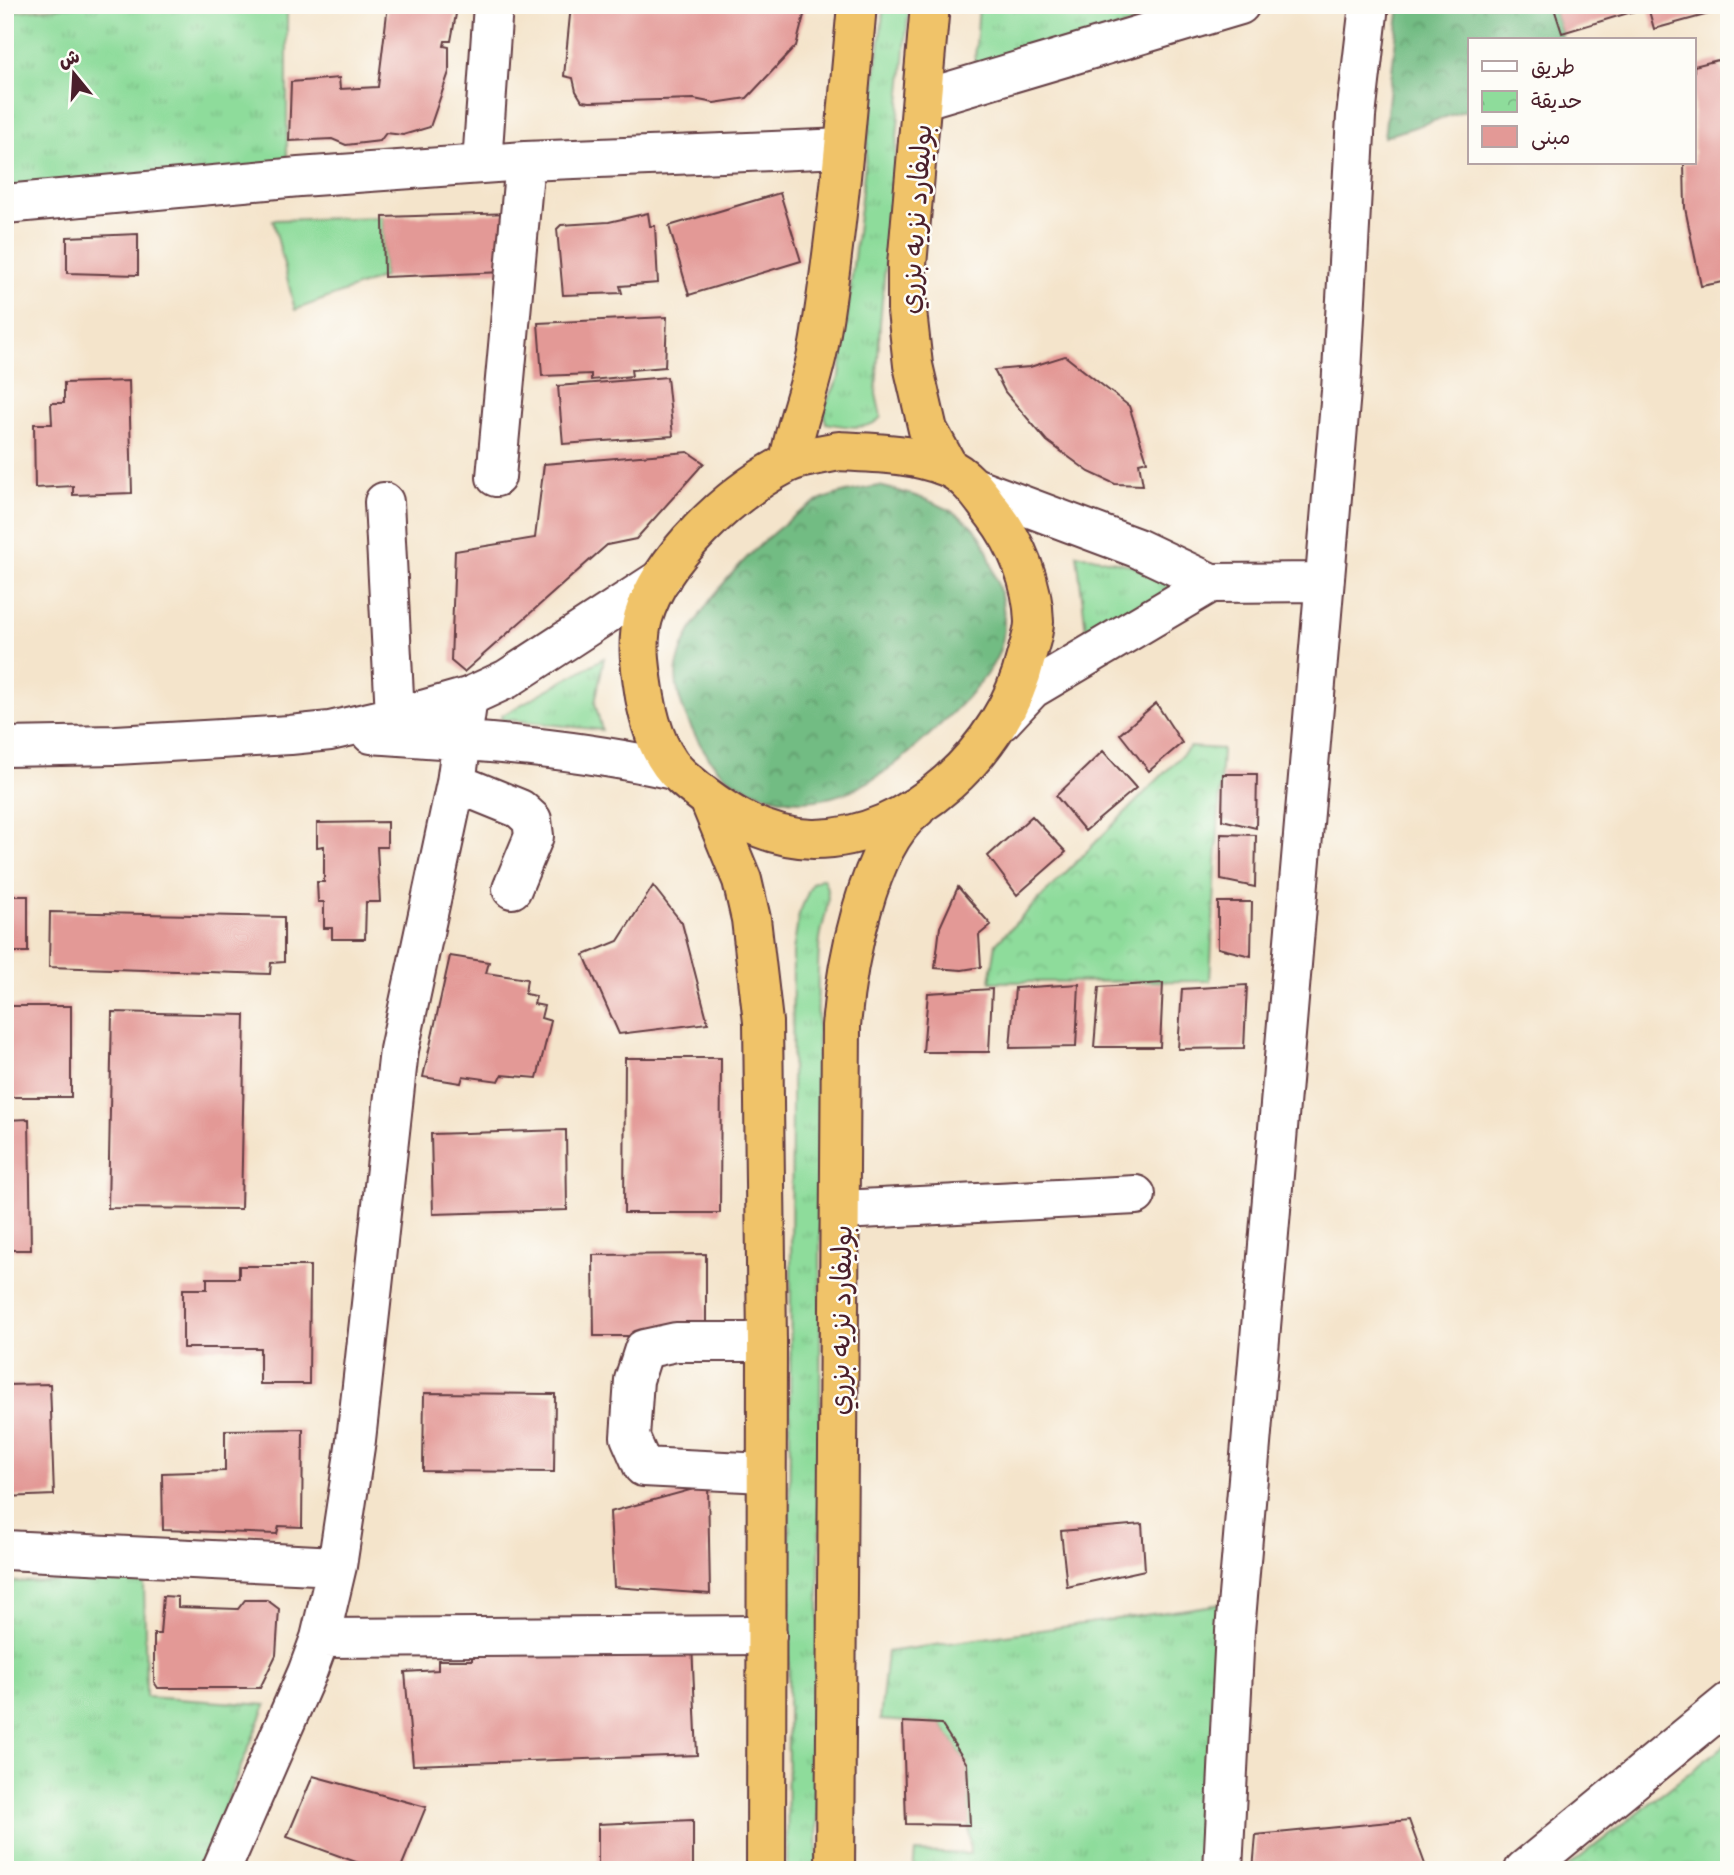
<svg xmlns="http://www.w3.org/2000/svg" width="1734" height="1875" font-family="Caveat,'Playpen Sans Arabic',sans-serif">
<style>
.grass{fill:url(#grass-tufts);stroke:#6c7e63;stroke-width:2}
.forest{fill:url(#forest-crowns);stroke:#5e6e57;stroke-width:2}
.park{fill:url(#park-crowns);stroke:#6c7e63;stroke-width:2}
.garden{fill:#8edc9b;stroke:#6c7e63;stroke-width:2}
.building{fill:#e39996}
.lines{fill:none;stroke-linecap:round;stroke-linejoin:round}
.minor-casing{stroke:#643d43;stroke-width:42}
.highway-casing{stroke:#643d43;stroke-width:42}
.minor{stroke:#fff;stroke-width:38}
.highway{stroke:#f0c369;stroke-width:38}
.labels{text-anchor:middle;stroke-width:5;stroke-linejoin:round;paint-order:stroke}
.street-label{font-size:28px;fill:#4a1f2b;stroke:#fdfcf7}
</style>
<defs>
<pattern id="grass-tufts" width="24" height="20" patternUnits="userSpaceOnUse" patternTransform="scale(1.75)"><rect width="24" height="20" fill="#8edc9b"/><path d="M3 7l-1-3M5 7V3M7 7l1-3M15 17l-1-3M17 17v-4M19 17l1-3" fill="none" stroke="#7cbc86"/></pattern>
<pattern id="forest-crowns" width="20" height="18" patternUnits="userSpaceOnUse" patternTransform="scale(1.75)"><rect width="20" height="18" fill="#72bc83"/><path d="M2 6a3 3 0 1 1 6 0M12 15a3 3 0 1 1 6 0" fill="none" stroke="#60986b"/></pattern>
<pattern id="park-crowns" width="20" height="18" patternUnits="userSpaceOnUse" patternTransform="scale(1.75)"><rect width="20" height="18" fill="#8edc9b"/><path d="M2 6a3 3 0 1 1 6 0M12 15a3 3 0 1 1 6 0" fill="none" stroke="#7cbc86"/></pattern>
</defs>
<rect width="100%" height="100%" fill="#fdfcf7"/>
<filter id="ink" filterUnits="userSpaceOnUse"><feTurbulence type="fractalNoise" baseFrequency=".0143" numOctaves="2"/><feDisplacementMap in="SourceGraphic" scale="14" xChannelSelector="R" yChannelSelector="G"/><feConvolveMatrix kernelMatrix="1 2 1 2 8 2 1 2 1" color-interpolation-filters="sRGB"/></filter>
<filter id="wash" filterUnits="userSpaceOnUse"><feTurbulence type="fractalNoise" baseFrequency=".00686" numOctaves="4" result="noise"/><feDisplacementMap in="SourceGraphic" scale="28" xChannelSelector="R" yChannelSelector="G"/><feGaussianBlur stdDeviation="1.57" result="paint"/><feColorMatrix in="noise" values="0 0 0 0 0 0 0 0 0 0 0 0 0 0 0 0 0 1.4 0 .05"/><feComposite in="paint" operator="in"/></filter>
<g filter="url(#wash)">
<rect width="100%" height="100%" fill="#f4e4cb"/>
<path class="grass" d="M89,5H287V167L5,193V12Z
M884,5H909L880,323L876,394L881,417C870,432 842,426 826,423L823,410L840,376Z
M979,5H1194L974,73Z
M1077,554L1131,565L1176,585L1087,639Z
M604,658L595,703L602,730L502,719L501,716Z
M823,878C834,899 823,917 820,939C816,972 818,1011 818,1045C823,1320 819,1595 817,1870H787L793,951L799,914L812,883Z
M144,1580L146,1697L266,1705L199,1870H5V1582Z
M1229,1603L1215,1870H913L915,1852L970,1854L967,1764L941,1724L880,1720L887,1652Z"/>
<path class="forest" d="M1400,5H1553L1562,33L1559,40H1470V109L1384,137Z
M879,486C910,493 963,508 981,537C989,550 992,568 997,582C1004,602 1007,628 1000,649C992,674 964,701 946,719C894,769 834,823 757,792C744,787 727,779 717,768C698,745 671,697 677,667C688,611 764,532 813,504C833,493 857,490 879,486Z"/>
<path class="park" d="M1190,747L1222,749L1210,981L990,982L996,943Z
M1729,1742V1870H1565L1569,1866Z"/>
<path class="garden" d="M383,217L384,277L295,310L273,220Z"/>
<g id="blocks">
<path class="building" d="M388,5H453L456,14L451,41H445L444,46L449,47V72L430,127L403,135L386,133L380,141L346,145L332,139L289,141L291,82L339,78L340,89L378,87Z
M571,5H804V15L796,46L747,98L714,103L694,99L590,102L582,101L576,91L573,78L564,76Z
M1553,5H1714L1716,12L1654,29L1648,7L1562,33Z
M1718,60L1729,88V281L1701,286L1685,208L1684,163H1694V66Z
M780,193L801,261L689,295L669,226Z
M513,213L505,272L384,277L383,217Z
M648,213L650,226H655L658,283L620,286L622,293L563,295L557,229L561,225L609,222Z
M138,234V275L67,273V237Z
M667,317L665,367L631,370L632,376L591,380V374L542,376L538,323Z
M1065,356L1129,406L1147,461L1139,463L1143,485L1115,484L1089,472L1047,441L1005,392L994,370L1030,367Z
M667,377L673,436L563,444L558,386Z
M129,381L132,493L73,495V486L35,488L34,424H52L51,403H64V383Z
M688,452L704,463L636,539L607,545L464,672L451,661L455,551L535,538L544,464Z
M1156,703L1182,743L1149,771L1120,734Z
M1103,751L1136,788L1085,831L1056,796Z
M1223,774H1257L1256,828L1222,820Z
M1032,816L1066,852L1017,895L988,856Z
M387,822V847H377L380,902H366L365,939H332V928H324V902H318L317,882H324V846L317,847V823Z
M1221,834L1256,835L1255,887L1221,880Z
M653,886L682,923L708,1023L619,1034L584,955L618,941Z
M958,887L991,925L979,935L981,967L962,970L935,968L940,927Z
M5,896H28V952H5Z
M1218,902H1252L1251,956L1218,948Z
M50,912L284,917V962L271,963L270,974L49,967Z
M450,956L489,962L486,973L527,979L525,994L536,996L534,1004L544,1006L541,1018L551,1021L537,1078L502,1075L499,1081L463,1076L461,1083L423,1077Z
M1163,983L1160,1047H1094L1099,987Z
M1079,984L1076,1047L1010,1048L1015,988Z
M1247,985L1244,1048L1178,1049L1182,989Z
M992,989L989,1052H923L928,993Z
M5,1006H71V1097H5Z
M112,1012L245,1015L241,1209L108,1208Z
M625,1058H721L720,1213H624Z
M29,1119L31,1250H5V1120Z
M566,1130L567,1210L433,1214L431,1134Z
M706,1254V1336H594L593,1255Z
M239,1266H310L309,1384H260V1348H183V1289H207V1278H239Z
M50,1384L54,1495L5,1497V1385Z
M424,1393L555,1394L554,1472L423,1471Z
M303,1429L302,1527L279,1526L277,1534L163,1530L162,1473L225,1471V1430Z
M708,1485L710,1594L614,1587L610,1512Z
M1142,1524L1145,1570L1067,1587L1061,1531Z
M163,1596L178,1597V1607L238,1609L245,1600H267L279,1609L276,1655L260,1688H158L154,1682V1634H160Z
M692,1644L697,1755L413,1765L405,1672L438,1670V1660H472V1653Z
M903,1722L941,1724L967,1764L970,1825L906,1824Z
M313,1776L426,1807L400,1870H378L287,1837Z
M693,1820V1870H598V1824Z
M1409,1820L1427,1870H1253L1256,1835Z"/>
</g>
</g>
<g filter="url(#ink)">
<use href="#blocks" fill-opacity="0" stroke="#643d43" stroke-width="2"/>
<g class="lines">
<g class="minor-casing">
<path id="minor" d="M924,99L1240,5
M482,164L493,5
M5,204L299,177L525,161L844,148
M496,477L525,161
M974,487L1137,548L1211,583L1322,582
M384,502L395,715
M1002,721L1032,689L1211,583
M371,734C473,741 573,747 673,770
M5,747L116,745L290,735L330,731L426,709L468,697L507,679L662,578
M456,783L520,809L532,820L534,836L512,889
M841,1210L1136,1195
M765,1473L643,1467L630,1437L634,1380L644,1349L676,1342H767
M5,1550L337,1566
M320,1638L767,1635
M221,1870L307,1673L320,1638L337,1566L356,1440L399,1050L456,783L468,697
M1223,1870L1235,1631L1341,391L1356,116L1369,5
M1524,1870L1729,1702"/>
</g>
<g class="highway-casing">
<path id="highway" d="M930,5L907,265V311L913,365L928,430L949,468
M839,451C875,453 913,453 947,467C968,476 981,497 994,514C1017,544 1033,583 1034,622C1034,633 1029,646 1026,657C1005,748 910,840 813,839C762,838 720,810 683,778C660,758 650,726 645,697C641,671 636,644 643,618C661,557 731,493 786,464C801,456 822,455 839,451Z
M789,462C796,420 813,382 820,339C838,228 847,117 857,5
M710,802L742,880L751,919L763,1022L767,1342L766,1870
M835,1870L841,1026C846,966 867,847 916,809"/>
</g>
<use href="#minor" class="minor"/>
<use href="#highway" class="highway"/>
</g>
</g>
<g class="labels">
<g class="street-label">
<text transform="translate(915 219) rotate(-86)" y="10">بوليفارد نزيه بزري</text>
<text transform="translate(840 1320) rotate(-89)" y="10">بوليفارد نزيه بزري</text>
</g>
</g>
<rect width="1734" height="1875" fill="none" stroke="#fdfcf7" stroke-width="28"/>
<rect x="1468" y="38" width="228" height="126" fill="#fdfcf7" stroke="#b5a4a5" stroke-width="2"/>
<rect x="1482" y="61" width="35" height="10" fill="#ffffff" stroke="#b5a4a5" stroke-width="2"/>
<text x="1531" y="74" font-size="21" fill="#4a1f2b">طريق</text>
<rect x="1482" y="91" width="35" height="21" fill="url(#park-crowns)" stroke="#b5a4a5" stroke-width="2"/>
<text x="1531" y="108" font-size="21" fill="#4a1f2b">حديقة</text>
<rect x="1482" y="126" width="35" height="21" fill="#e39996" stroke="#b5a4a5" stroke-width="2"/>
<text x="1531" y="144" font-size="21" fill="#4a1f2b">مبنى</text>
<g transform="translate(74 74) rotate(342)" stroke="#fdfcf7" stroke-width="5" paint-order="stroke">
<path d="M0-5L12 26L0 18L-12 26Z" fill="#4a1f2b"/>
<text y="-10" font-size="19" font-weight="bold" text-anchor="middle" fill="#4a1f2b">ش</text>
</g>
</svg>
